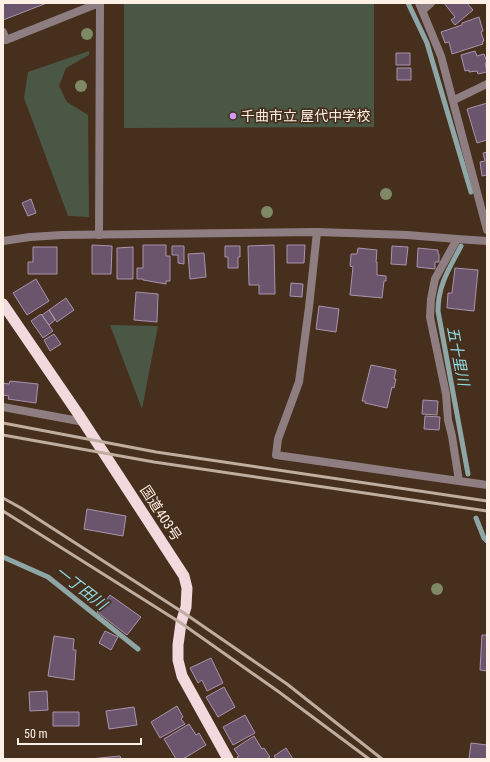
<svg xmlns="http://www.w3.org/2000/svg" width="490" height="762" font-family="'Roboto Condensed','Noto Sans JP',sans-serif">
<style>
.green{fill:#4a5745}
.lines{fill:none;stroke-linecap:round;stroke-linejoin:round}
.stream{stroke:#8ea6a5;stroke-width:5}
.building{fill:#6a556d;stroke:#aa94ae}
.service{stroke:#8f7e81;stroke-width:8}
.minor{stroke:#8f7e81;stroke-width:8}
.tertiary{stroke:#8f7e81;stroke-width:8}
.trunk{stroke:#f2d9de;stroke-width:11}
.rail{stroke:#bfad9f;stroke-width:3}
.tree{fill:#7f8966}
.poi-dot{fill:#d39cfc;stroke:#462f1d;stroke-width:1.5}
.labels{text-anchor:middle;stroke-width:3.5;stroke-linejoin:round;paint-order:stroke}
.poi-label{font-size:14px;fill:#fff0e5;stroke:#462f1d;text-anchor:start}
.street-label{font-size:14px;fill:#fff0e5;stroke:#462f1d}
.water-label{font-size:15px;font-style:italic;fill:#90dce4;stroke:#462f1d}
</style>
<rect width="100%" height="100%" fill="#462f1d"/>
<path class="green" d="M124,3H374V127L124,128Z
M89,51V55L66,68L59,86L67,102L88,115L89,217L68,216L24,98L28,72Z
M110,325L158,326L142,409Z"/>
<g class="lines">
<path class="stream" d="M408,3L427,43L471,192
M461,246C449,269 438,285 438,311L468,474
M476,518L484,538L487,541
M3,557L48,577L138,649"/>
</g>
<path class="building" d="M3,3H47L3,20Z
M444,3H467L473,10L455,25L451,20L455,17Z
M479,17L483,31L481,32L484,41L482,42L483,44L452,54L449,42L445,43L441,32L462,25V23Z
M475,51L477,56L484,54L487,62L485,63L487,72L478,74L477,71L469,72V70L465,71L461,55Z
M396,53H410V65H396Z
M397,68H411V80H397Z
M487,103V140L477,143L467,109Z
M487,152V175L482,176L480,162L485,161L483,153Z
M31,199L36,213L28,216L22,203Z
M92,245L112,246L111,274H92Z
M143,245H166V256H170V281H166V284L143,280V279H137V268H143Z
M274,245L275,294H259V285H249L248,246Z
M287,245H305L304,263H287Z
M172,246H184V264L178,263V255H172Z
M225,246H240V257H238V268H228V257H225Z
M392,246L408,247L406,265L391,264Z
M33,247H57V274H28V262H33Z
M133,247V279H117V248Z
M358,248L377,250L376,262H377V275L386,276V281H384L382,298L350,295L353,267L350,266L351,254H357Z
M418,248L438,250V254H439V262H435V269L417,267Z
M204,253L206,277L190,279L188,254Z
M455,268L478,270L474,311L447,308L448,293H452Z
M36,279L49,301L27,315L13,293Z
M291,283L303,284L302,297L290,296Z
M136,292L158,294L157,322L134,320Z
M66,298L74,310L57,322L49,310Z
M319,306L339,309L336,332L316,329Z
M49,310L55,320L49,325L42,315Z
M41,314L53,331L43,338L31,321Z
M54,334L61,344L50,351L44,340Z
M371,365L396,370L394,379H396L394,388L392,387L387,408L365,403V401H362Z
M10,381L38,384L36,403L8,399L9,396L3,395V383L9,384Z
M423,400L438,401L437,415L422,414Z
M425,416L440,417L439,430L424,429Z
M87,509L126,516L123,536L84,529Z
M110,595L141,617L127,635L97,612Z
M105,631L118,637L111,650L99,643Z
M482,635H487V671L480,670Z
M54,636L74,639L73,650H76L74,680L48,676Z
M211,658L223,683L207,691L202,680L198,683L190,668Z
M224,687L235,707L218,717L206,697Z
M47,691L48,710L30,711L29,692Z
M177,706L183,717L181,719L185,724L160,738L151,722Z
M134,707L137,725L109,729L106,711Z
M53,712H79V726H53Z
M245,715L255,733L233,745L223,727Z
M189,724L196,735L199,733L206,745L183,759H176L164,739Z
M254,736L262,749L264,748L270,757L266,759H238L237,757L239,756L234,749Z
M471,743L487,745V759H469Z
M286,748L293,759H276L274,756Z
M120,756L121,759H90Z"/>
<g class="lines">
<path class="service" d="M3,32L6,40L99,3
M99,235L100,3"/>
<path class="minor" d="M419,3L441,56L487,230
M423,10L431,3
M454,100L487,84
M317,232L309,307L299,382L278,439L276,455L487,485
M3,407L84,422
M459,481L452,436L448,420L446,394L430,317L431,299L435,279L457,239L487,241"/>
<path class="tertiary" d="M3,241L30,237L62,235L317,232L407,235L457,239"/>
<path class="trunk" d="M3,304L79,415L184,576L187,588L186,607L181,623L178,645V660L182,676L228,759"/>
<path class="rail" d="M3,423L156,452L487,501
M3,435L154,462L487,511
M3,498L21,508L184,613L287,684L382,759
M3,511L181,623L279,692L369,759"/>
</g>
<g class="tree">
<circle cx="87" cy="34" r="6"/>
<circle cx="81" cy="86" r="6"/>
<circle cx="386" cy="194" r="6"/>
<circle cx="267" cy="212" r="6"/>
<circle cx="437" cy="589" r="6"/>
</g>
<circle class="poi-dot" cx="233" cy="116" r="4"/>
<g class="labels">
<g class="poi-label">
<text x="241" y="121">千曲市立 屋代中学校</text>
</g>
<g class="street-label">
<text transform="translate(161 513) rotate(57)" y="5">国道403号</text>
</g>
<g class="water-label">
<text transform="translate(458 356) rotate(79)" y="5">五十里川</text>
<text transform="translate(81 588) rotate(38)" y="5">一丁田川</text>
</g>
</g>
<rect width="490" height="762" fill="none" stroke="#fff0e5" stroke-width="8"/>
<path d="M18 738v6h123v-6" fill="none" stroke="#fff0e5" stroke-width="2"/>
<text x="24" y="738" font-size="12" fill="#fff0e5" stroke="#462f1d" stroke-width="3" paint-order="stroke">50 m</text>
</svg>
